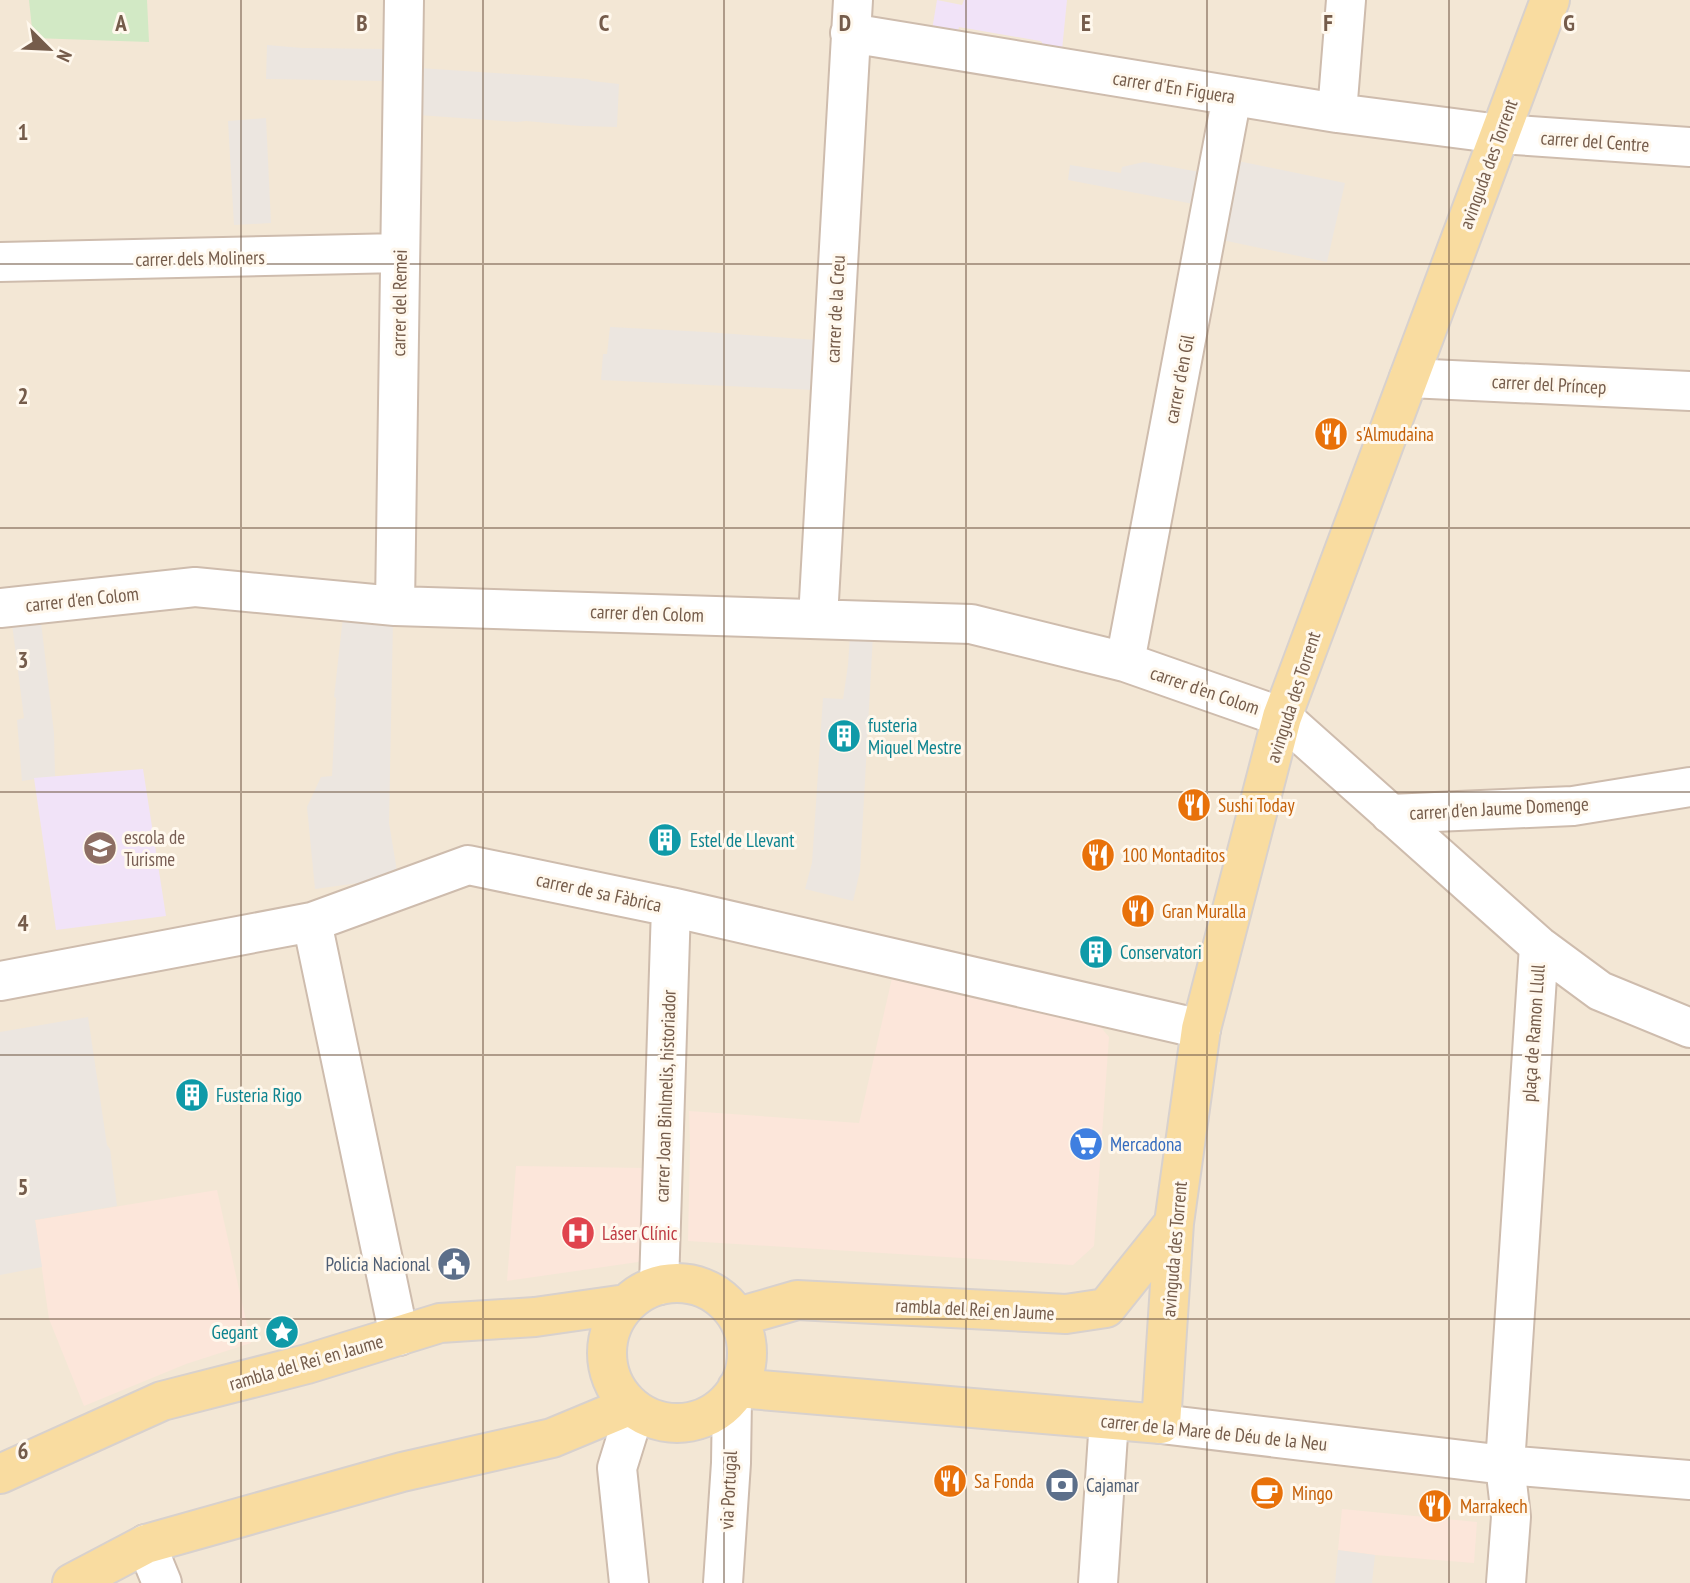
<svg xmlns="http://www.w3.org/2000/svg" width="1690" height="1583" font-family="'PT Sans Narrow',sans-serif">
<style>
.residential{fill:#f3e7d5}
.commercial{fill:#fce6da}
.industrial{fill:#ece6e0}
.education{fill:#f1e3f8}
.green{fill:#d2e9c5}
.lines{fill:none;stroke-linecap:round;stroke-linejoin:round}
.minor-casing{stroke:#cebcad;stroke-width:42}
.major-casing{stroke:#d8d1cd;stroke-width:42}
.minor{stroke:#fff;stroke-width:38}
.major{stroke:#f9dca0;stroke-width:38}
.grid{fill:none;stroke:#755c4b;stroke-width:2;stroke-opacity:0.55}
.labels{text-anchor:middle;stroke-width:6;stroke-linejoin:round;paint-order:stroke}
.street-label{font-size:19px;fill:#755c4b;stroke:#fff8ed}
.food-label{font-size:19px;fill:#c56008;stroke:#fff8ed;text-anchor:start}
.culture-label{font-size:19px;fill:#0d838f;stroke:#fff8ed;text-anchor:start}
.education-label{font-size:19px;fill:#785e54;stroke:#fff8ed;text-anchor:start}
.shop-label{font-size:19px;fill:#366cbe;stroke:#fff8ed;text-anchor:start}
.health-label{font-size:19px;fill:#be3a42;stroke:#fff8ed;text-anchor:start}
.service-label{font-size:19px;fill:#4e5e75;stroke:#fff8ed;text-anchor:end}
.grid-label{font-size:23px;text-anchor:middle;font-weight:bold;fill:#755c4b;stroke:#fff8ed;stroke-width:6;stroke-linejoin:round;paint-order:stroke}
</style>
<rect width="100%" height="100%" fill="#fcf4e6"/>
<path class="residential" d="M0,0H1690V1583H0Z"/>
<path class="commercial" d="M892,978L1098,1024L1109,1037L1094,1246L1073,1265L688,1241L690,1147L689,1111L859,1123Z
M516,1166L645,1168L646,1255L638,1262L507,1281Z
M217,1190L251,1343L186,1364L84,1406L49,1319L35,1220Z
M1342,1509L1477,1522L1474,1563L1375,1555L1338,1550Z"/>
<path class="industrial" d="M267,45L302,48L388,49L387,81L266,79Z
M419,68L587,79L592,81L619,84L617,127L580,126L526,121L517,122L418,115Z
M266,118L271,223L234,225L228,121Z
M1238,161L1345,183L1327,262L1222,240Z
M1144,162L1211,174L1204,206L1068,180L1070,165L1121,173L1122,167Z
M610,327L706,332L817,340L813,390L601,380L603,354H607Z
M343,617L393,620L389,823L397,871L373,881L315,889L307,807L321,777L332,776L336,698L334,697Z
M41,622L54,733L55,776L22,781L17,720L24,718L12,624Z
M850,635H873L860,871L853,901L805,889L812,863L823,698L843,699L848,665Z
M88,1017L107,1145L110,1149L117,1206L35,1220L42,1267L0,1275V1032Z
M1338,1550L1375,1555L1372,1583H1335Z"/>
<path class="education" d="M937,0L962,5L964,0H1067L1062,50L1042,46V42L1040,41L959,27L957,35L932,30Z
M143,769L166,916L56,930L34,778Z"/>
<path class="green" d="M29,0H147L149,42L33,38Z"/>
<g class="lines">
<g class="minor-casing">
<path id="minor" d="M850,33L1337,113L1500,134L1690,147
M1337,113L1346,0
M0,262L400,253
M1409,378L1690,391
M395,606L404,0
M0,608L195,587L395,606L971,624L1125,662L1282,717L1539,946L1600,991L1690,1028
M818,618L853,0
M1125,662L1232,96
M1390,814L1573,806L1690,787
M312,922L399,1336
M0,981L312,922L468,865L671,907L1201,1029
M659,1285L671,907
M1161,1424L1505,1465L1690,1480
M146,1544L162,1583
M629,1583L617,1468L635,1410
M723,1583L731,1463L732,1398
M1098,1583L1109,1420
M1506,1583L1511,1517L1505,1465L1539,946"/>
</g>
<g class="major-casing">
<path id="major" d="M607 1353a70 70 0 1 1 140 0a70 70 0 1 1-140 0Z
M738,1317L797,1300L1066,1314L1106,1308L1174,1223
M737,1388L1161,1424L1174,1223L1201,1029L1282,717L1550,0
M0,1474L162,1401L307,1364L440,1323L535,1317L626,1304
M72,1583L146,1544L402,1472L552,1438L629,1406"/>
</g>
<use href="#minor" class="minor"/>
<use href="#major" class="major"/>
</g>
<path class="grid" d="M241,0V1583M483,0V1583M724,0V1583M966,0V1583M1207,0V1583M1449,0V1583M0,264H1690M0,528H1690M0,792H1690M0,1055H1690M0,1319H1690"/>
<defs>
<g id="restaurant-disc" transform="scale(1.75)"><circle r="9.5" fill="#e8710a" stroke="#fff8ed"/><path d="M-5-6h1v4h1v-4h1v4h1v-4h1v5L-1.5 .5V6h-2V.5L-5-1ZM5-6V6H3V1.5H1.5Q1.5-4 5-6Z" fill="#fff"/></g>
<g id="building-disc" transform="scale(1.75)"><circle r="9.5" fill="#0f9aa8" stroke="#fff8ed"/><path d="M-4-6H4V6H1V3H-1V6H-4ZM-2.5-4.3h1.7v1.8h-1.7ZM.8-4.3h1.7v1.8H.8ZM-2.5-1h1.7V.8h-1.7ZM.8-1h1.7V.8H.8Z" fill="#fff"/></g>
<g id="university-disc" transform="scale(1.75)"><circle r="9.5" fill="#8d6e63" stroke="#fff8ed"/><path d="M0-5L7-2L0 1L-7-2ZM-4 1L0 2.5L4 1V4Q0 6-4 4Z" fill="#fff"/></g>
<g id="supermarket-disc" transform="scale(1.75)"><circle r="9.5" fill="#3f7fe0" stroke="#fff8ed"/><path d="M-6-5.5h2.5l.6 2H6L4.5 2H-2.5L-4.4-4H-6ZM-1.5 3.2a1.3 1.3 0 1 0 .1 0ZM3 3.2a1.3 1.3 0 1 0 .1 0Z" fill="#fff"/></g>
<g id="hospital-disc" transform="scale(1.75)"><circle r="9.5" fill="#e0444e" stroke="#fff8ed"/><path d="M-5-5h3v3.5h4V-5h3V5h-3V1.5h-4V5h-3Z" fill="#fff"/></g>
<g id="civic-disc" transform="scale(1.75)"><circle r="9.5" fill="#5c6f8a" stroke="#fff8ed"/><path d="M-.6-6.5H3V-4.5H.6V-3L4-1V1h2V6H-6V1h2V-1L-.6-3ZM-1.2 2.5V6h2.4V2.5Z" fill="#fff"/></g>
<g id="sight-disc" transform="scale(1.75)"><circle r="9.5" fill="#0f9aa8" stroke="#fff8ed"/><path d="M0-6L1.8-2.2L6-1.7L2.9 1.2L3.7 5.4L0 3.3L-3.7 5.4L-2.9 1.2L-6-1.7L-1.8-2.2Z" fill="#fff"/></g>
<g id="bank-disc" transform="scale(1.75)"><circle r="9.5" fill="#5c6f8a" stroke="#fff8ed"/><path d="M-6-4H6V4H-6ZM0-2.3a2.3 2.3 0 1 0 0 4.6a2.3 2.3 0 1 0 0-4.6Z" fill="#fff"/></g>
<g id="cafe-disc" transform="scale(1.75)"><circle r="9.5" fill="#e8710a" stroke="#fff8ed"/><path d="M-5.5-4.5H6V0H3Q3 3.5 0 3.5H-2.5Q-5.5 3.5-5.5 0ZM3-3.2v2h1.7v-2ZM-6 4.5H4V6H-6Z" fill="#fff"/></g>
</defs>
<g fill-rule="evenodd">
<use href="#restaurant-disc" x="1331" y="434"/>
<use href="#building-disc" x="844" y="736"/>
<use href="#restaurant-disc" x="1194" y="805"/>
<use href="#building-disc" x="665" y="840"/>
<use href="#university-disc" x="100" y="848"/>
<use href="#restaurant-disc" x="1098" y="855"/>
<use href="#restaurant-disc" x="1138" y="911"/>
<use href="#building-disc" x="1096" y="952"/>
<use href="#building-disc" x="192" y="1095"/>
<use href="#supermarket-disc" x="1086" y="1144"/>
<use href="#hospital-disc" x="578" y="1233"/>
<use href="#civic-disc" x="454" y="1264"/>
<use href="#sight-disc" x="282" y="1332"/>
<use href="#restaurant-disc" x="950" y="1481"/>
<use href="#bank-disc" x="1062" y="1485"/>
<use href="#cafe-disc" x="1267" y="1493"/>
<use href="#restaurant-disc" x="1435" y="1506"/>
</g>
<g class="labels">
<g class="street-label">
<text transform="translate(1174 87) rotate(9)" y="7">carrer d'En Figuera</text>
<text transform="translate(1595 141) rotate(4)" y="7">carrer del Centre</text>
<text transform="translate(1488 164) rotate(-70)" y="7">avinguda des Torrent</text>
<text transform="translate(200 258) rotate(-1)" y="7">carrer dels Moliners</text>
<text transform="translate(399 303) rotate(-89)" y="7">carrer del Remei</text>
<text transform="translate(835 309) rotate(-87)" y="7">carrer de la Creu</text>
<text transform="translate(1179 379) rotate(-79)" y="7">carrer d'en Gil</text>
<text transform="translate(1549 384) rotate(3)" y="7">carrer del Príncep</text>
<text transform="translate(82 599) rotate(-6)" y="7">carrer d'en Colom</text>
<text transform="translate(647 613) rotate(2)" y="7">carrer d'en Colom</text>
<text transform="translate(1205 690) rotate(19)" y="7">carrer d'en Colom</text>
<text transform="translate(1293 697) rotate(-72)" y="7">avinguda des Torrent</text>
<text transform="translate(1499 808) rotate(-3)" y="7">carrer d'en Jaume Domenge</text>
<text transform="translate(599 892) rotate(12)" y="7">carrer de sa Fàbrica</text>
<text transform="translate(1533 1033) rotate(-86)" y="7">plaça de Ramon Llull</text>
<text transform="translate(665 1096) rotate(-88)" y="7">carrer Joan Binlmelis, historiador</text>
<text transform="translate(1174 1249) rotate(-85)" y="7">avinguda des Torrent</text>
<text transform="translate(975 1309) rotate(3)" y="7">rambla del Rei en Jaume</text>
<text transform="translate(306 1362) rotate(-16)" y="7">rambla del Rei en Jaume</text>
<text transform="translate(1214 1432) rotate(6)" y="7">carrer de la Mare de Déu de la Neu</text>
<text transform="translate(728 1490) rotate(-87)" y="7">via Portugal</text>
</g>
<g class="food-label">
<text x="1356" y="441">s'Almudaina</text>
<text x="1218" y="812">Sushi Today</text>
<text x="1122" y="862">100 Montaditos</text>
<text x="1162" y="918">Gran Muralla</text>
<text x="974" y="1488">Sa Fonda</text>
<text x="1292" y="1500">Mingo</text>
<text x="1460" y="1513">Marrakech</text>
</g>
<g class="culture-label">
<text x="868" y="732">fusteria<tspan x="868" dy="22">Miquel Mestre</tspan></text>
<text x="690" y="847">Estel de Llevant</text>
<text x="1120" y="959">Conservatori</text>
<text x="216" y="1102">Fusteria Rigo</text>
<text x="258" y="1339" text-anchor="end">Gegant</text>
</g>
<g class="education-label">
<text x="124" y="844">escola de<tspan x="124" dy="22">Turisme</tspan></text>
</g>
<g class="shop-label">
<text x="1110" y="1151">Mercadona</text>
</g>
<g class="health-label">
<text x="602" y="1240">Láser Clínic</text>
</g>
<g class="service-label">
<text x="430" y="1271">Policia Nacional</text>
<text x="1086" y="1492" text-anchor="start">Cajamar</text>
</g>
</g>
<g class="grid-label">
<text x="121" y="31">A</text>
<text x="362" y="31">B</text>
<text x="604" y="31">C</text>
<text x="845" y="31">D</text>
<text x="1086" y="31">E</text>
<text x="1328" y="31">F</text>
<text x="1569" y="31">G</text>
<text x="23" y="140">1</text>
<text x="23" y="404">2</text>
<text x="23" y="668">3</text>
<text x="23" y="931">4</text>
<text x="23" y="1195">5</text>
<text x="23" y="1459">6</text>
</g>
<g transform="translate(49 49) rotate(114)" stroke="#fff8ed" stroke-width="5" paint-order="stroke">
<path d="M0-5L12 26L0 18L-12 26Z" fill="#755c4b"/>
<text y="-10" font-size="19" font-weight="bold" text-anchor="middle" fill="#755c4b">N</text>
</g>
</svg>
